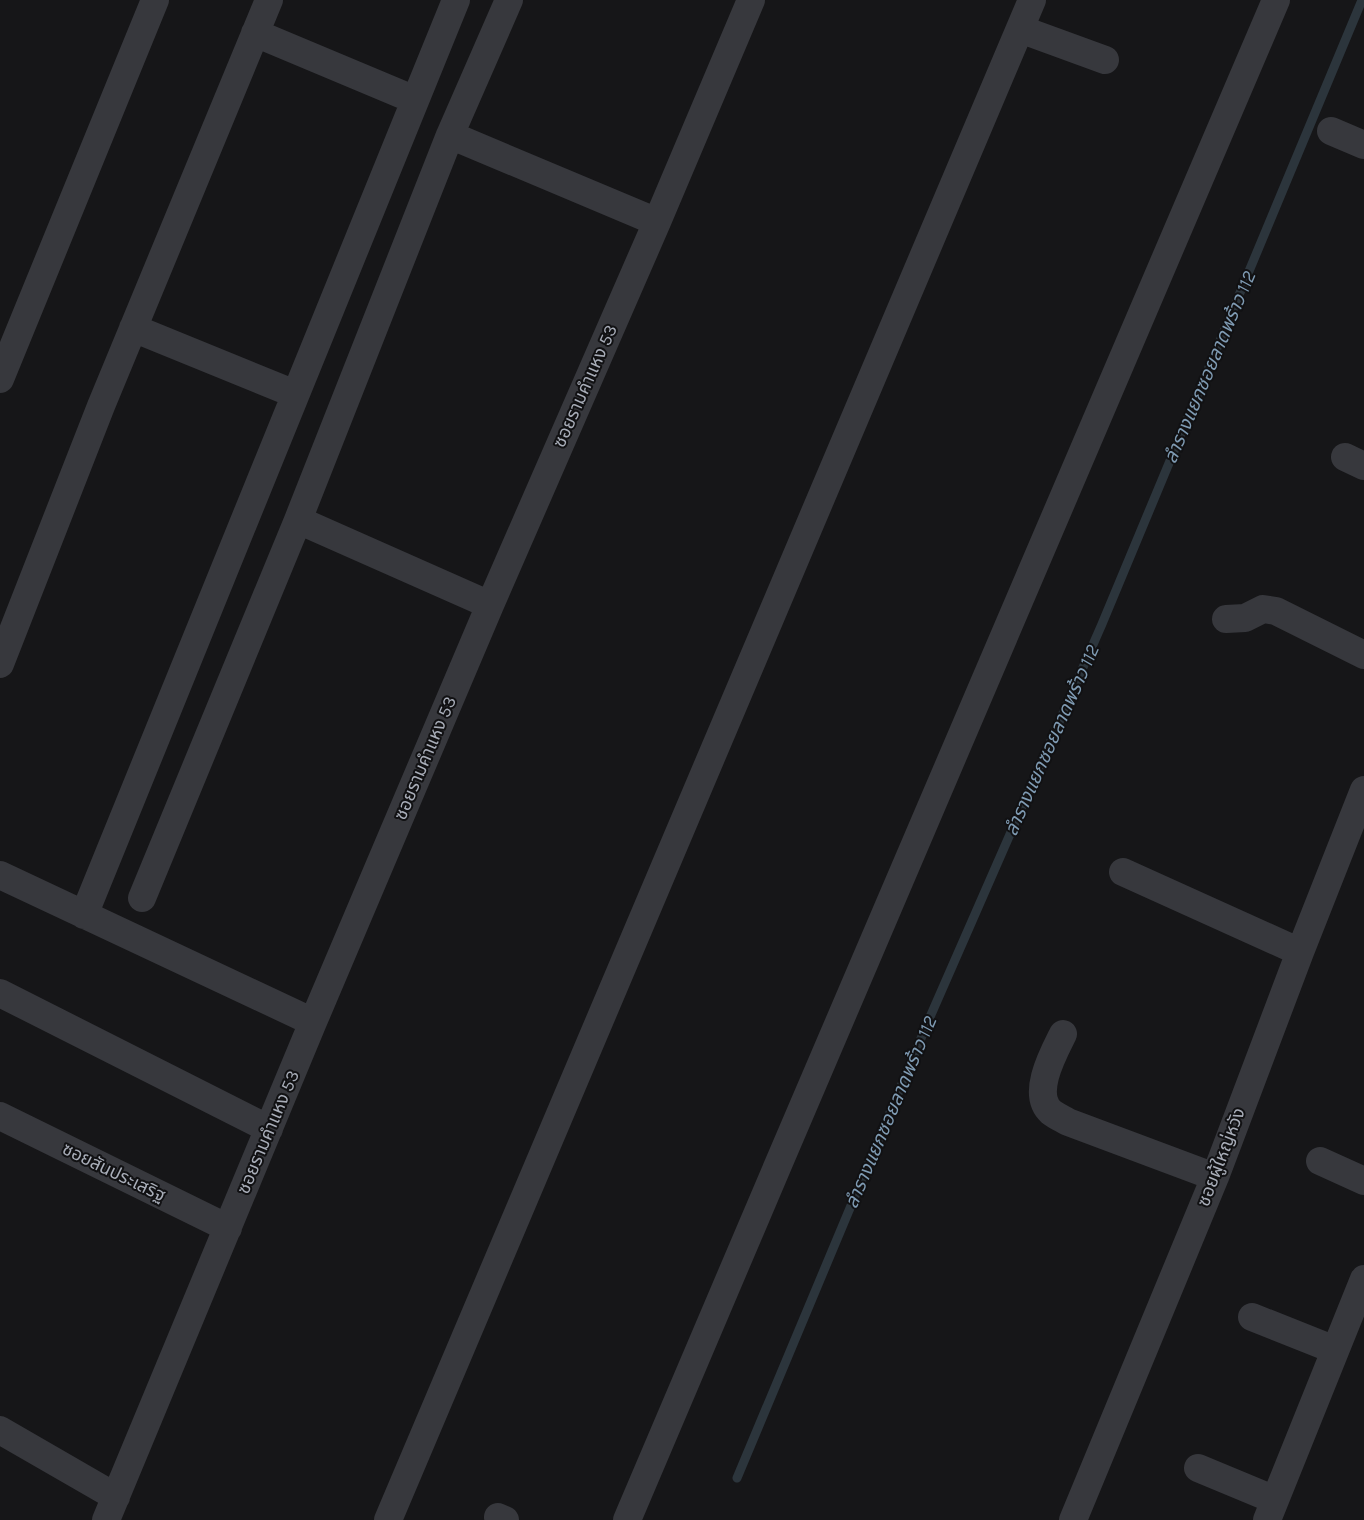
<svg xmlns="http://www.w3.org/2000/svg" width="1364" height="1520" font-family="Karla,'Noto Sans Thai',sans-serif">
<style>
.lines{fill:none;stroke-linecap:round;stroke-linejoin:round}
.stream{stroke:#2c353c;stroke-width:9}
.minor{stroke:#37383d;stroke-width:28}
.labels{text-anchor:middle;stroke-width:4;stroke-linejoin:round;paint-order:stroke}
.street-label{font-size:18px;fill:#a8adb8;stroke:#111113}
.water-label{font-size:19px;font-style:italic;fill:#7f9bb3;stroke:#111113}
</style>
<rect width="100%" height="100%" fill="#161618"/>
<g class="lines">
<path class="stream" d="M737,1478L930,1017L1102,624L1362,0"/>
<path class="minor" d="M1020,29L1105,60
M255,33L415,100
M1331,131L1364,145
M450,135L657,222
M133,328L295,394
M0,379L155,0
M1345,457L1364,466
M298,520L490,605
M1226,619L1245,618L1263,609L1276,611L1364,655
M0,664L101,406L269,0
M1123,872L1300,952
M0,875L313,1022
M142,898L298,520L450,135L509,0
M84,915L456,0
M0,993L269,1129
M1063,1034C1053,1054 1031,1094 1051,1112C1056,1116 1063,1119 1068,1122L1215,1177
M0,1116L228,1228
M1320,1161L1364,1181
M1252,1317L1335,1350
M0,1430L116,1497
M1198,1468L1275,1500
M498,1517L505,1520
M106,1520L313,1022L490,605L657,222L751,0
M388,1520L1032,0
M627,1520L778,1165L1276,0
M1073,1520L1215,1177L1300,952L1364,790
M1267,1520L1364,1279"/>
</g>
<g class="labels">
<g class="street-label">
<text transform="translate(585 386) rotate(-66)" y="6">ซอยรามคำแหง 53</text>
<text transform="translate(425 758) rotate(-67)" y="6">ซอยรามคำแหง 53</text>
<text transform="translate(268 1132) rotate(-67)" y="6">ซอยรามคำแหง 53</text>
<text transform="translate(1221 1157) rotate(-69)" y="6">ซอยผู้ใหญ่หวัง</text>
<text transform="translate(114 1172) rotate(26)" y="6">ซอยสันประเสริฐ</text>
</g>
<g class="water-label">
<text transform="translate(1209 367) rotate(-67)" y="7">ลำรางแยกซอยลาดพร้าว 112</text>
<text transform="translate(1051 740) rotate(-66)" y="7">ลำรางแยกซอยลาดพร้าว 112</text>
<text transform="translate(890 1112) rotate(-67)" y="7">ลำรางแยกซอยลาดพร้าว 112</text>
</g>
</g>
</svg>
